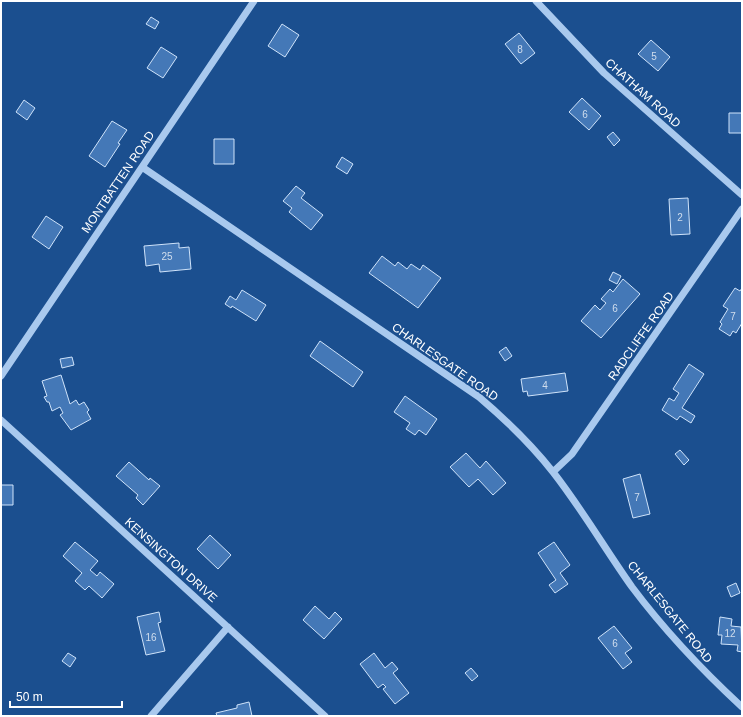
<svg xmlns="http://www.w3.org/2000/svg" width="743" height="717" font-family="Arial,sans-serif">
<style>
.building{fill:#4478b7;stroke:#cfe3fa}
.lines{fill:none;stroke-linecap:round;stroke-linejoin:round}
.minor{stroke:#a9c9ee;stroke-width:7}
.labels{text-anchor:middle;stroke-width:3.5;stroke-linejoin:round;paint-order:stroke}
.number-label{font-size:10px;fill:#d0dded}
.street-label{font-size:12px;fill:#fff;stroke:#1b4f8f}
</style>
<rect width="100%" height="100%" fill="#1b4f8f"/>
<path class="building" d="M151,17L159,22L155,29L146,24Z
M282,24L299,35L285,57L268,46Z
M519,33L535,53L521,64L505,44Z
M651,40L670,57L658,71L638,54Z
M161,47L177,57L163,78L147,68Z
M582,98L601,116L589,130L569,112Z
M24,100L35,108L27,120L16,112Z
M729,113H742V133H729Z
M112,121L127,130L118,143L120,144L105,167L89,156Z
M613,132L620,140L614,146L607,137Z
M214,139H234V164H214Z
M342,157L353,164L347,174L336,167Z
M296,186L305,193L301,198L323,215L311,230L289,212L292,208L283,201Z
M688,198L690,234L671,235L669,199Z
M46,216L63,227L49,249L32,237Z
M179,243V248L189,247L191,269L160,272L159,264L146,266L144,246Z
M382,256L395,266L398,262L407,269L411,264L420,270L423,265L441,278L418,308L369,273Z
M613,272L621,276L617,284L609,280Z
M623,279L640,294L601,338L581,321L595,305L600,310L606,303L601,299L610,289L613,292Z
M735,288L740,291L742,288V323L736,333L733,331L730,336L719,329L722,324L720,322L728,309L723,306Z
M242,290L266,305L256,321L232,306L231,308L225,304L230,296L236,300Z
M320,341L363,372L353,387L310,356Z
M506,347L512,356L505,361L499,352Z
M72,357L74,365L62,368L60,359Z
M689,364L704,374L682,408L695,416L691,423L680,416L677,420L662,410L669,398L674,401L679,393L673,389Z
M565,373L568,391L528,396L527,391L523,392L521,379Z
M61,375L70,404L76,400L79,405L84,402L89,410L87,412L91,419L71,430L60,415L63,413L60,407L52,411L49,402H47L44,397L47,396L42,381Z
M405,396L437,419L426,435L419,430L415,435L406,429L410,423L394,412Z
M680,450L689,460L684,465L675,454Z
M466,453L480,468L486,461L506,483L493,495L478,479L469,487L450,467Z
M129,462L149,480L150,478L160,486L143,505L136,498L138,495L116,476Z
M640,474L650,514L633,518L623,479Z
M1,485H13V505H1Z
M210,535L231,555L218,569L197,549Z
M75,542L98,561L90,570L97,576L100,572L114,584L102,598L89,586L85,590L75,581L82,573L63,556Z
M554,542L570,565L560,573L568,584L555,593L549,585L556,580L538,553Z
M736,583L740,593L731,597L727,587Z
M315,606L329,619L335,612L342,619L324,639L303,620Z
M159,612L161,622L158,623L165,651L146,655L137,617Z
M720,617L732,619L731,626L741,627L742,652L737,651L738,645L721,644L722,635H718Z
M614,626L632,648L625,653L632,662L623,669L598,638Z
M68,653L76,658L70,667L62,661Z
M374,653L385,668L392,662L398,669L393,673L409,693L395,704L383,689L386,687L383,684L378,688L360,664Z
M471,668L478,676L472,681L465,673Z
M249,702L252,716H217L216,713L237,708V705Z"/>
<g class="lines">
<path class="minor" d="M536,1L604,73L742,195
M142,167L479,397C506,420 531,444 553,472C582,509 605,549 632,587C665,631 702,670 742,707
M1,376L254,1
M1,420L325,716
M553,472L572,454L742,209
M151,716L228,627"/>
</g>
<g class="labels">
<g class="number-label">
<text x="520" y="53">8</text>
<text x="654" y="60">5</text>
<text x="585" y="118">6</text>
<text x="680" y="221">2</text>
<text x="167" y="260">25</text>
<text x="615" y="312">6</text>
<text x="733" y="320">7</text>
<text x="545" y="389">4</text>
<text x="637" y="501">7</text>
<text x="730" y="637">12</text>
<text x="151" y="641">16</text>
<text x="615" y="647">6</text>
</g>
<g class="street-label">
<text transform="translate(643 93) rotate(42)" y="4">CHATHAM ROAD</text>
<text transform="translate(118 182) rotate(-56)" y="4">MONTBATTEN ROAD</text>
<text transform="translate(641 336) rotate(-55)" y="4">RADCLIFFE ROAD</text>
<text transform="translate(445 362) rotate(35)" y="4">CHARLESGATE ROAD</text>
<text transform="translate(171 560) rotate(42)" y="4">KENSINGTON DRIVE</text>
<text transform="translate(670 612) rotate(51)" y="4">CHARLESGATE ROAD</text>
</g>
</g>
<rect width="743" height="717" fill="none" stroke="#ffffff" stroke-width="4"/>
<path d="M10 701v6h112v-6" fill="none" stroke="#ffffff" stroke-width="2"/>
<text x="16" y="701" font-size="12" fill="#ffffff" stroke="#1b4f8f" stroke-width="3" paint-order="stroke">50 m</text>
</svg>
